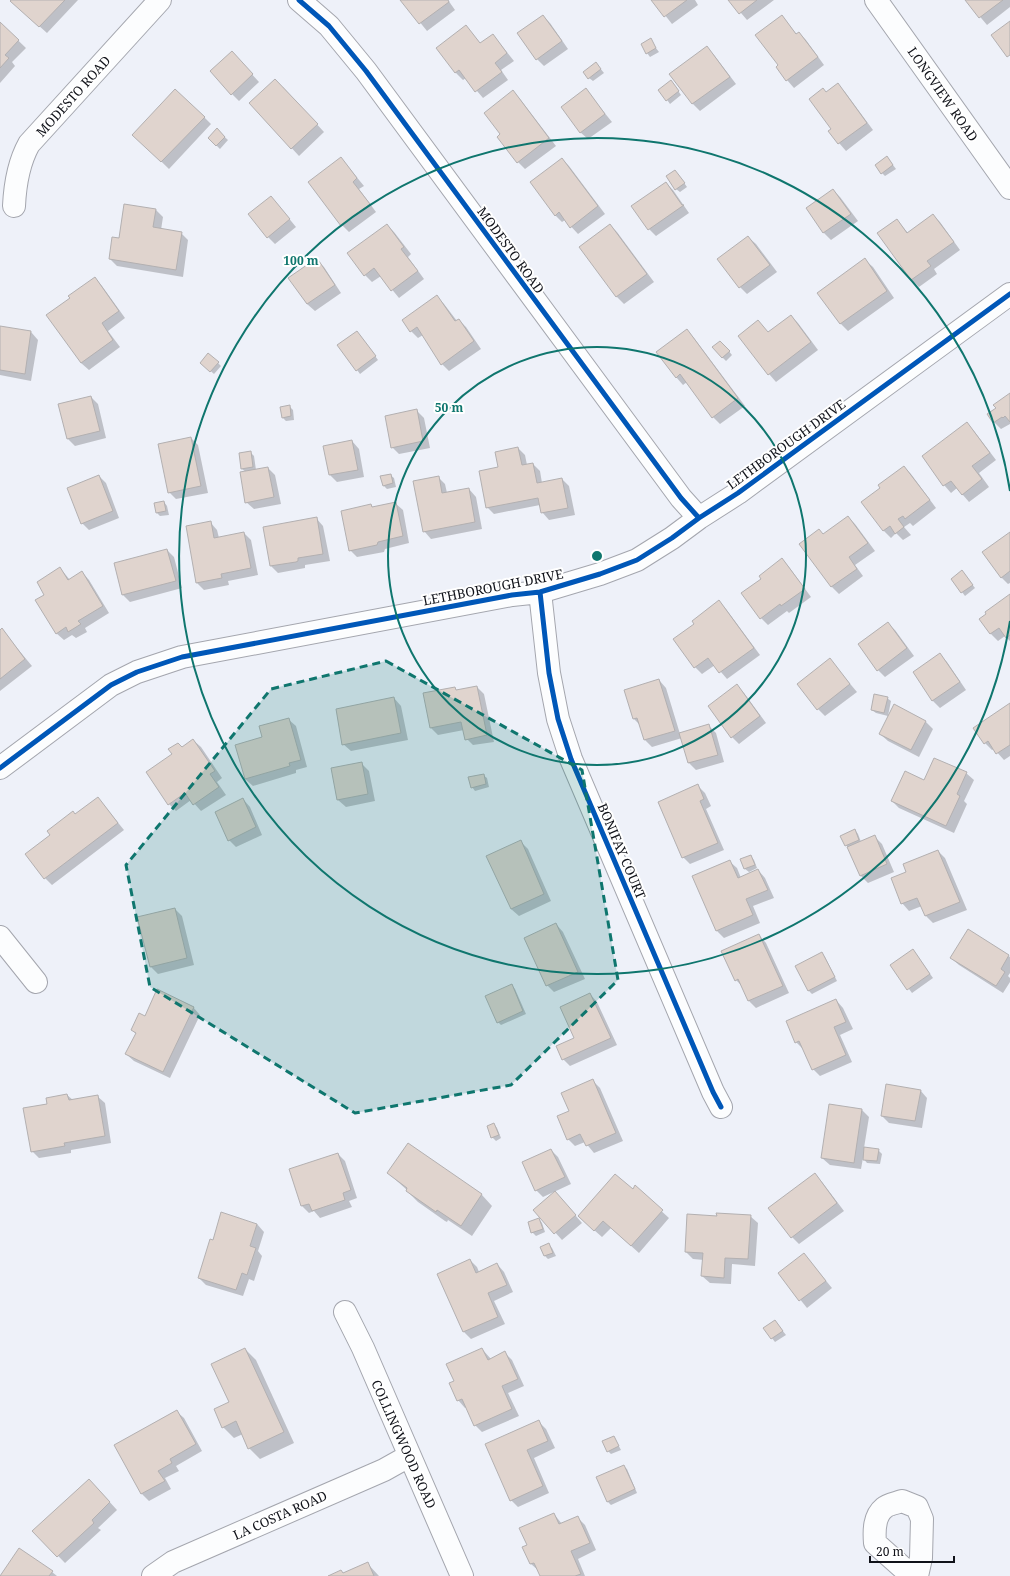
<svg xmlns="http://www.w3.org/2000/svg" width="1010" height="1576" font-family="'Noto Serif',serif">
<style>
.shadow{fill:#0003}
.building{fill:#e0d4ce;stroke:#b3b0b1}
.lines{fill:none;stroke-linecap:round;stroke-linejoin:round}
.minor-casing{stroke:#a4a6ae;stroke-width:24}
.minor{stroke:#fcfdfe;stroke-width:22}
.cycleway-casing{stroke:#fff;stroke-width:8}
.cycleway{stroke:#0057b8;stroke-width:5}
.marked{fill:#0f766e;fill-opacity:0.2;stroke:#0f766e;stroke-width:3;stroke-dasharray:8 5;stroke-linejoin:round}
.ring{fill:none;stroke:#0f766e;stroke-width:2}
.labels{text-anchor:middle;stroke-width:4;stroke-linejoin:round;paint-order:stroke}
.street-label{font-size:13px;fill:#101219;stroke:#fff}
.centre{fill:#0f766e;stroke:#fff;stroke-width:2}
.ring-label{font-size:12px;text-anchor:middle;font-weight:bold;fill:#0f766e;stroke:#fff;stroke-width:4;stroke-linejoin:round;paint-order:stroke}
</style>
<rect width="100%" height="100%" fill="#eef1f9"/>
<path class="shadow" d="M13,0H78L47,33L19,8Z
M402,0H448L455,10L427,31Z
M653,0H695L698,5L672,24Z
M730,0H774L747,20Z
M966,0H1010V7L987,25Z
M543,16L550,23L568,49L544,66L537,59L519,35Z
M782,16L797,35L799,33L806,40L824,65L794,88L787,80L779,66Z
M0,23L26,48L12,62L15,66L0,83Z
M466,26L481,44L493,35L514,61L501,70L508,80L483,98L466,78L463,80L456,73L437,48Z
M650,40L659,52L650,57L647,53Z
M707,48L714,55L736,84L700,111L693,104L671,74Z
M239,60L259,82L239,101L232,94Z
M596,63L604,73L593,81L589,78Z
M674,85L681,95L670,104L660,90Z
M838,85L845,92L873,130L846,151L839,143L832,129L827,93Z
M283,87L324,132L299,156L250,103Z
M586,90L612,122L588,139L580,132Z
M513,92L520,99L556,146L525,169L518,162L502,135Z
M204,117L211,124L169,169L134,135Z
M217,130L228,140L220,149L209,138Z
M341,158L364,186L359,189L376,212L349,232L342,225Z
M562,159L569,166L605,214L578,234L565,220L562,222L555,215Z
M890,161L896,169L885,176L882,173Z
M678,174L687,187L680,192L676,189Z
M666,183L673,190L689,213L656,236L649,229Z
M833,190L840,197L858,221L831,240L824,233L807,208Z
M125,205L156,210L163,217L161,230L181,233L188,240L183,277L117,266L110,259L119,239Z
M278,205L296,227L275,244L268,237Z
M933,215L940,222L960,250L934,269L937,274L919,287L912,280L879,234L897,220L908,233Z
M387,225L394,232L411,254L408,257L424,279L399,298L381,276L372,282L365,275Z
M610,225L617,232L654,282L624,304L616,296Z
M748,237L756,244L777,272L747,294L740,287Z
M316,260L324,267L341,293L315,311L307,304L290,278Z
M865,260L873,267L894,298L848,331L841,324L818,293Z
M95,278L102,286L125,318L108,331L120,347L89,370L81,363L72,299Z
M437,297L444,304L457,321L459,320L466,327L481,349L449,371L442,364L423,335L418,338L411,331Z
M791,316L798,323L818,350L776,382L769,374L758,322L768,333Z
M0,327L31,332L38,340L31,381L0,375Z
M687,330L694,338L745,406L720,424L713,417L687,382L683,385L676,377Z
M360,335L378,360L360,374L339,345Z
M724,345L732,355L726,361L722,357Z
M218,363L221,366L214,374L205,366Z
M1010,394V424L1001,429L994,422L997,409Z
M91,397L98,404L106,438L75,446L68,439Z
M289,406L293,410L294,420L286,421L283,418Z
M416,410L424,418L430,448L399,454L392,447Z
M967,424L974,431L996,460L979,473L989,487L969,502L957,488L951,493L944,485L923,457Z
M191,438L198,445L208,493L176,499L169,492Z
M352,441L359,449L364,477L337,482L330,475Z
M518,448L525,455L527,465L533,464L540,471L542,483L562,479L569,486L575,515L549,520L542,512L540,505L494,514L487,507L499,468Z
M250,452L254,456L256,470L268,468L275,475L281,504L254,509L246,502V472L242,469Z
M904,467L911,474L936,508L913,526L910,523L904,527L911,535L903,540L896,533L891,538L884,531L863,503L882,488Z
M390,475L394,478L396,487L387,489L384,486Z
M99,476L106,483L119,518L89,530L82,523Z
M438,477L445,484L447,493L469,489L476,497L482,529L431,539L424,531Z
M164,502L167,506L169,515L160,516L157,513Z
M395,503L403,510L409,543L385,549L384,552L357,557L350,550L371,505L373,508Z
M848,517L855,524L875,551L855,565L863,576L839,594L832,587L801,544L823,535Z
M316,518L323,526L330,561L305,565V568L278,573L271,566L264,528Z
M210,522L217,530L219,538L244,533L251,540L258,575L228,581L229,585L204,590L197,583Z
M1010,534V583L1008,584L1001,577Z
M167,550L174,557L182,588L130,602L123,595Z
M782,559L789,567L811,597L789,613L787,611L768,625L761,618Z
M60,568L70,580L82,572L89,580L109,613L85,628L87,632L76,638L72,635L64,640L56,633L46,595Z
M965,575L975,588L965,596L962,592Z
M1010,596V641L1005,636L998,641L991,634L981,619Z
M719,602L726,609L760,655L727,679L715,665L702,674L695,667L675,639L695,624Z
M887,623L895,630L914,656L885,677L878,670Z
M2,630L32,666L0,691V631Z
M940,655L947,662L966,690L940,708L933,701L914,672Z
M830,660L857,692L825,716L818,709Z
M659,680L666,688L680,734L709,726L716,733L724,762L696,770L689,763L682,738L652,747L645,740L640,725L634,719Z
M736,686L744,693L766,723L739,744L732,737Z
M477,687L484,694L494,742L473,745L466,738L464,730L438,735L431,728L425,694L455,689L457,691Z
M394,698L401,706L408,740L351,751L343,744Z
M887,698L891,701L888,716L876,713L872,710Z
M1010,705V756L1004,760L994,749L992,750L985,743Z
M288,719L296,726L307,767L296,770V773L253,786L245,779L264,737Z
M926,722L933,729L919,757L888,741L880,734Z
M193,740L201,747L222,778L217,782L226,795L201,811L191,800L176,811L169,804L182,748Z
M935,759L966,773L974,780L964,801L967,804L954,833L899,808L892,801L925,781Z
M362,764L369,771L375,801L346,807L338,800Z
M483,775L487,778L489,787L475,791L472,787Z
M698,786L705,793L711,806L706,809L724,850L690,864L683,857Z
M98,798L124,830L52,885L45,878L51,835Z
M243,799L250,807L262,835L236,847L229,840Z
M855,830L858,834L861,842L875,837L882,844L894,872L868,883L861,876L849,849L846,845Z
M520,841L528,849L551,901L519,916L511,909Z
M938,851L945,858L967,910L933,923L926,916L922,906L909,911L902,903L907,873Z
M750,856L754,860L757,868L749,872L745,869L742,860Z
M729,861L737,868L741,878L758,870L765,878L774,898L753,906L760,923L724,938L717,931L693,876Z
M175,909L182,916L194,965L158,974L151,967L138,918Z
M556,924L563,932L585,979L554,992L547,985Z
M968,930L1010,957V973L1008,976L1010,978V982L1003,993L959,965L951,958Z
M759,935L766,943L789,993L756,1008L749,1001L743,987L736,980Z
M822,953L825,957L837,981L812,994L809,991L796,967Z
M916,954L933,978L912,993L891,965Z
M511,985L515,989L526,1014L501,1025L498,1022Z
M590,994L597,1002L617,1045L570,1066L563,1059L575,1038Z
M836,1000L843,1008L853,1029L840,1035L852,1062L820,1076L813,1069L803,1049L796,1042Z
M193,1007L200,1015L170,1078L134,1061L126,1054L136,1034L132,1030L145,1017Z
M592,1080L600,1088L623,1141L594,1153L585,1142L575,1146L568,1139L570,1111Z
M920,1090L927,1098L922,1128L889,1123L882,1116Z
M67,1095L73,1100L97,1096L105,1103L111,1143L71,1150V1153L39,1158L32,1151L48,1105Z
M862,1110L869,1117L864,1148L878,1150L882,1154L880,1164L867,1163L863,1158L861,1169L830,1165L822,1158Z
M494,1124L497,1128L501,1138L496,1141L492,1137Z
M408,1144L482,1195L492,1206L472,1236L448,1220L447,1222L445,1221L418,1202L407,1191V1190L388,1173Z
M551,1150L558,1157L571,1184L543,1197L536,1190Z
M338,1154L345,1161L357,1198L349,1201L352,1207L320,1218L314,1211L309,1213L302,1206Z
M815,1175L822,1182L844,1211L799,1244L792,1237Z
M635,1187L669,1218L639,1253L611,1228L602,1237L586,1223L633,1190Z
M562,1200L582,1223L562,1240L535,1210Z
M750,1216L758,1223L755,1266L732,1264L731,1284L710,1283L702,1276L704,1260L693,1259L686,1252L718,1217Z
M539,1219L542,1223L545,1232L536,1236L532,1232Z
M257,1224L264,1232L258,1251L262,1256L254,1281L249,1279L243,1296L206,1285L199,1278L213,1241Z
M549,1245L552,1248L556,1256L548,1259L545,1256L541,1248Z
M804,1254L832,1288L807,1308L779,1273Z
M470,1260L477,1267L479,1272L497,1264L504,1272L513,1292L494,1301L505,1324L471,1339L464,1332Z
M775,1321L786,1335L775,1342L764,1328Z
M245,1349L256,1360L294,1443L260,1459L249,1448L243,1434L234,1438L223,1427Z
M482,1349L491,1359L505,1353L512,1360L524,1386L508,1393L519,1416L482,1432L475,1425L467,1407L465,1408L458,1400L456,1381Z
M176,1411L184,1418L202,1451L176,1466L179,1471L165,1478L171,1489L149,1501L142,1494L115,1445Z
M539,1422L546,1429L555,1448L534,1458L549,1493L518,1507L511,1500L486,1445Z
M614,1437L621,1450L611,1454L608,1451Z
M623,1466L627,1469L637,1493L611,1505L608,1502Z
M96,1487L117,1510L98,1528L101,1530L65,1563L34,1531Z
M554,1514L562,1524L577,1517L585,1525L596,1550L578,1559L585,1576H541L539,1571L531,1564L528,1546Z
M367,1563L379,1576H331L344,1574Z
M52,1572L57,1576H1Z"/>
<path class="building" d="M11,0H65L39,27L10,1Z
M400,0H448L449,2L419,24Z
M651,0H687L664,17Z
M728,0H757L739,14Z
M965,0H1003L979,18Z
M543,15L562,41L536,60L517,33Z
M782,15L796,34L799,32L818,57L786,81L776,67L778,65L755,35Z
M1010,21V55L1007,57L991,35Z
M0,22L19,40L5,55L9,58L0,68Z
M466,25L480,43L493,34L507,53L495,63L502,72L475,92L459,70L455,73L436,48Z
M651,38L656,48L646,54L641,44Z
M707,46L730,77L692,104L669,74Z
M232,51L253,74L231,95L210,71Z
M596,62L601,69L588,79L583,72Z
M275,79L318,124L291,149L249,103Z
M671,80L679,91L666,101L658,90Z
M838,83L867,123L838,144L828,131L831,129L809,99L823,88L826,92Z
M586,88L605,114L580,133L561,107Z
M175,89L205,117L161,162L132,135Z
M513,90L549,138L517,163L497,137L500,134L484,113Z
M217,128L225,137L216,146L208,138Z
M887,156L893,165L881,174L875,165Z
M341,157L357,178L353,182L370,204L341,226L308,182Z
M562,158L598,206L570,228L559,212L555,216L530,182Z
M675,170L685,183L675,190L666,176Z
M666,182L682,205H684L648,230L631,206Z
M833,189L851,214L823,233L806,208Z
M271,196L290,219L267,238L248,214Z
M124,204L156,209L153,227L182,232L176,270L109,259L112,237L119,238Z
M933,214L954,242L927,261L931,266L911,280L877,233L897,219L907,233Z
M387,224L404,247L401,249L418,271L391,291L374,268L364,276L347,253Z
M610,224L647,274L616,297L579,247Z
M748,236L770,265L739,288L717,259Z
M317,258L335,285L307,304L288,278Z
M865,258L887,291L840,324L817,293Z
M95,277L119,311L102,323L113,340L81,363L46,315L70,298L68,296Z
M437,295L455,321L459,319L474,341L441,365L417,327L410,332L402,320Z
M791,315L811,342L768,375L738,336L758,320L768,332Z
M0,326L31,331L25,374L0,370Z
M687,329L738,398L712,418L680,374L676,378L656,352Z
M357,331L376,356L356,371L337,345Z
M720,341L730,351L722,358L712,347Z
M208,353L219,362L210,372L200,363Z
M1010,393V422L1005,416L1003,418L1002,417L993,423L987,414L996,408L993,405Z
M91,396L100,431L67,439L58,404Z
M290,405L291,416L282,418L280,407Z
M417,409L423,441L391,448L385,416Z
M967,422L990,453L972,466L982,479L962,495L951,481L943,486L922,456Z
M191,437L201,486L168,493L158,444Z
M352,440L358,470L329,475L323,446Z
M518,447L522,465L533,463L537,483L562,478L568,508L541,513L538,498L486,508L479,471L498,467L495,452Z
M251,451L253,467L241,469L239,453Z
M904,466L930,500L905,519L903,516L898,519L904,527L895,534L890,526L883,531L861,502L880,488L878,485Z
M268,467L274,497L245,503L240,472Z
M391,474L393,483L383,486L380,476Z
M99,475L113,511L81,524L67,488Z
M439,476L442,493L469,488L475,522L423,532L413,481Z
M164,501L166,511L156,513L154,503Z
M396,502L403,536L378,542L377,545L349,551L341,511L371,504L372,507Z
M848,516L868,543L849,557L857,569L831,587L799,544L819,529L823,534Z
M317,517L323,554L298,558V561L296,562L270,566L263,527Z
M211,521L214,538L244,532L251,568L221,574L222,578L196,583L186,526Z
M1010,532V571L1001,578L982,552Z
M167,549L176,581L122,595L114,563Z
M782,558L805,589L781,606L780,604L760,619L741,593L761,579L759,576Z
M60,567L68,580L82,571L103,606L78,621L81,624L73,629L68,632L66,627L56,634L35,600L44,595L37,582Z
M962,570L973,585L961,593L951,579Z
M1010,594V635L1006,638L999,628L990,634L979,619L986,614L985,612Z
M719,600L754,648L719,673L708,658L694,668L673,639L694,624L692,621Z
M888,622L907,648L877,671L858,644Z
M2,628L25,659L0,679V630Z
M940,653L960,682L932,701L913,672Z
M830,658L850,684L817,710L797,684Z
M659,679L675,731L644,740L637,718L633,719L624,690Z
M737,684L760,716L731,738L708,706Z
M477,686L487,735L465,740L461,722L430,728L423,693L455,687L456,690Z
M874,694L888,697L884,713L871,710Z
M394,697L401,733L342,745L336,709Z
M1010,703V745L996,754L988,741L984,744L973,728Z
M894,704L926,721L911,750L879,734Z
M289,718L301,760L289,763L290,766L245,779L235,745L262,737L259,726Z
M709,724L718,755L688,763L679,733Z
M193,739L215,771L210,774L219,787L193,805L185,793L168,805L146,772L172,754L168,749L178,743L182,747Z
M934,758L967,772L957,794L960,796L946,826L891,801L905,771L924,780Z
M362,762L368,794L337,800L331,768Z
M484,774L486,784L471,788L468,777Z
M698,784L704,799L700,801L718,843L682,858L658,802Z
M98,797L118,823L44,879L25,854L50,835L47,831L73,811L75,814Z
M243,798L256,827L228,841L215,812Z
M855,829L859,840L845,846L840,836Z
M875,835L887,864L860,876L847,847Z
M521,840L544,894L511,909L486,856Z
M938,850L960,902L925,916L917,898L901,904L891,878L906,872L903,864Z
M751,855L755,865L744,869L740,859Z
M730,860L738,878L758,869L768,890L746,899L753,915L716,931L692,876Z
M175,908L187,958L150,967L137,917Z
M556,923L578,972L546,986L524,938Z
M968,929L1009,955L1001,969L1005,972L996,986L950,958Z
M759,934L783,986L748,1001L738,979L735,981L721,951Z
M913,949L930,974L907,990L890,965Z
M822,952L835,977L808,991L795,966Z
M512,984L523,1011L497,1023L485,996Z
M157,989L194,1007L163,1072L125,1054L136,1033L131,1030L139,1013L145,1016Z
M590,993L611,1038L562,1060L556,1046L574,1038L560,1007Z
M836,999L846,1022L834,1027L846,1055L812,1070L799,1041L795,1043L786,1021Z
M593,1079L616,1133L586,1146L580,1134L567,1140L557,1116L569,1111L561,1093Z
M886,1084L921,1090L915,1121L881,1116Z
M67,1094L69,1100L98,1095L105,1136L64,1143L65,1146L31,1152L23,1108L47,1104L46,1098Z
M829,1104L862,1109L854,1163L821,1158Z
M494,1123L499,1135L491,1138L487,1126Z
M408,1143L482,1194L461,1226L437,1210L436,1212L406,1191L407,1188L387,1173Z
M864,1147L879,1149L877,1161L863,1160Z
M551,1149L565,1177L535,1191L522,1162Z
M338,1153L351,1190L343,1193L345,1200L312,1211L309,1204L301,1206L289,1169Z
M815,1173L837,1203L791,1238L768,1208Z
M615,1174L633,1189L635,1185L663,1210L631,1246L603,1221L594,1231L578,1216Z
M555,1191L576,1215L554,1234L533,1210Z
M221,1212L257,1224L250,1246L256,1248L247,1275L242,1273L236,1290L198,1278L210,1239L213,1240Z
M716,1213L751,1215L748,1259L725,1258L724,1278L701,1276L703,1253L685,1252L687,1214L717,1216Z
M539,1218L543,1229L531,1233L528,1222Z
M549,1243L553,1253L544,1256L540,1247Z
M804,1253L826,1281L799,1301L778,1273Z
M470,1259L476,1273L497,1263L507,1285L488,1293L498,1317L463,1332L437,1274Z
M775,1320L783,1331L771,1339L763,1328Z
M245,1348L284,1432L248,1449L236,1421L222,1428L214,1409L229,1402L211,1364Z
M482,1348L488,1360L505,1351L518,1379L502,1386L512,1409L474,1426L462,1399L457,1401L449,1383L454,1381L446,1364Z
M177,1410L196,1444L170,1459L172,1463L158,1471L165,1481L141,1494L114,1445Z
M539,1420L548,1441L527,1450L543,1486L510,1501L485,1444Z
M614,1436L619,1446L607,1452L602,1441Z
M624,1465L635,1489L607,1502L596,1477Z
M89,1479L110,1502L92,1520L94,1523L57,1557L32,1531Z
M554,1513L559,1524L578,1516L590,1543L571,1551L581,1574L575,1576H540L534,1563L530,1564L522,1547L527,1545L519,1528Z
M19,1548L53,1571L49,1576H0Z
M368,1562L374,1576H328L341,1570L343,1573Z"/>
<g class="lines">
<g class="minor-casing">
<path id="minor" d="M299,0L329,26L366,71L681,498L699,518
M876,0L1010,188
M14,206C15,185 19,162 29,144L160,0
M540,592L549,673L558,719L571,759L713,1092L721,1107
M0,768L111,685L137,672L182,657L512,595L540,592L600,574L637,560L672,538L699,518L738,493L1010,294
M0,937L36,982
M345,1312L363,1348L462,1576
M153,1576L173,1562L384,1470L409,1456
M912,1576L875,1543C874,1531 874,1516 884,1508C888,1504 897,1503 902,1501L917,1507L922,1519L921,1558L917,1576"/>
</g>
<use href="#minor" class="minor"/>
<g class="cycleway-casing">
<path id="cycleway" d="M299,0L329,26L366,71L681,498L699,518
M540,592L549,673L558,719L571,759L713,1092L721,1107
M0,768L111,685L137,672L182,657L512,595L540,592L600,574L637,560L672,538L699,518L738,493L1010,294"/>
</g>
<use href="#cycleway" class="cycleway"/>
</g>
<path class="marked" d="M386,661L582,770L618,980L511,1085L355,1113L150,987L126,865L271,689Z"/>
<g class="ring">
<circle cx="597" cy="556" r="209"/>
<path d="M1010 621A418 418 0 1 1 1010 491"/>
</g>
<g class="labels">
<g class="street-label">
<text transform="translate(943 94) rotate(55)" y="5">LONGVIEW ROAD</text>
<text transform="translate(73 96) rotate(-48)" y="5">MODESTO ROAD</text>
<text transform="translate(511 250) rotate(54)" y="5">MODESTO ROAD</text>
<text transform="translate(786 444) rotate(-36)" y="5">LETHBOROUGH DRIVE</text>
<text transform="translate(493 587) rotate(-11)" y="5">LETHBOROUGH DRIVE</text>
<text transform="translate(622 851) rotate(67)" y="5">BONIFAY COURT</text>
<text transform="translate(404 1444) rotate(66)" y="5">COLLINGWOOD ROAD</text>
<text transform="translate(280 1515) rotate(-24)" y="5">LA COSTA ROAD</text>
</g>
</g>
<circle cx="597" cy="556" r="6" class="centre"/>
<g class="ring-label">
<text x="301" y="265">100 m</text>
<text x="449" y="412">50 m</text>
</g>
<path d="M870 1556v6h84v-6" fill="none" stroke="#101219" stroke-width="2"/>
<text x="876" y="1556" font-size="12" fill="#101219" stroke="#ffffff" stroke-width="3" paint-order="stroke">20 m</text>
</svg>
